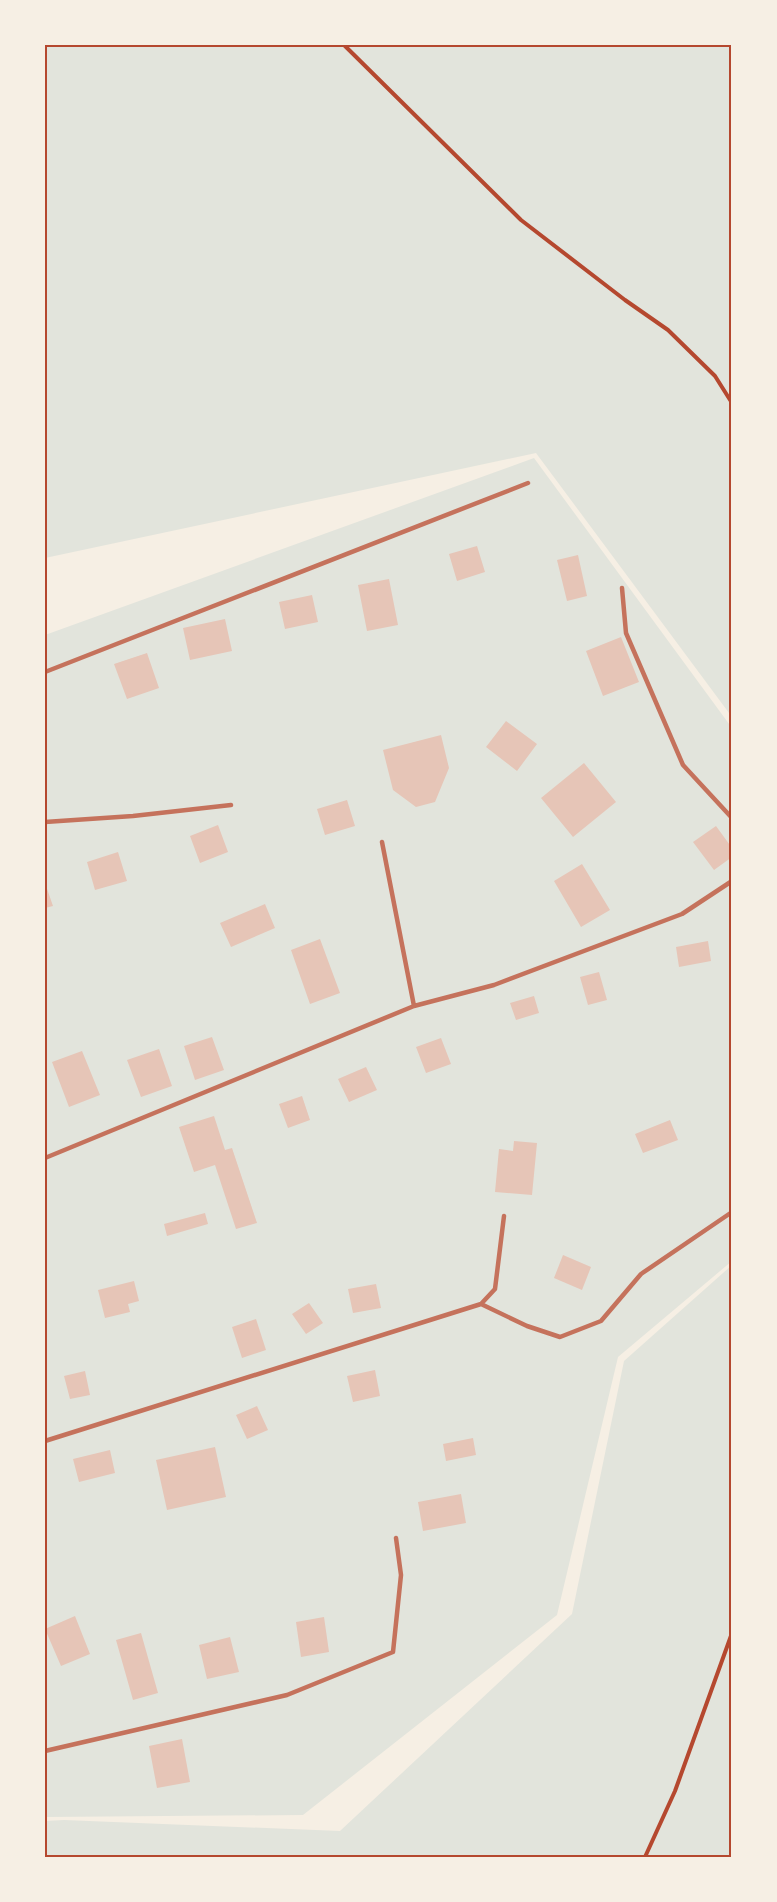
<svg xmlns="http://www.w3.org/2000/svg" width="777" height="1902" font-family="Literata,serif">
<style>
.green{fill:#e2e4dc}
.building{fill:#e6c5b7}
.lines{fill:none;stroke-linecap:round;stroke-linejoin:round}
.path{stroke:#b5482f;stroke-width:4}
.service{stroke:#c5725c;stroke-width:4.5}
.neatline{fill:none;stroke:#b5482f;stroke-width:2}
</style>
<rect width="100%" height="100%" fill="#f6efe4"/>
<path class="green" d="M45,45H732V717L536,453L45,558Z
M534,458L732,728V1261L618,1357L557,1615L303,1815L45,1817V635Z
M732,1265V1857H45V1821L64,1820L340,1831L572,1614L624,1361Z"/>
<path class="building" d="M477,546L485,572L457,581L449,554Z
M578,555L587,596L567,601L557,560Z
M389,579L398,625L367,631L358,585Z
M312,595L318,622L285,629L279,602Z
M225,619L232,651L190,660L183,628Z
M621,637L639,682L603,696L586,651Z
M147,653L159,688L127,699L114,664Z
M506,721L537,744L517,771L486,747Z
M441,735L449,768L435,802L416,807L393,790L383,750Z
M584,763L616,802L573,837L541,798Z
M347,800L355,826L325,835L317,809Z
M218,825L228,852L200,863L190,836Z
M716,826L732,848V857L714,870L693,842Z
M118,852L127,881L95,890L87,862Z
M582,864L610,910L581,927L554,881Z
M45,883L53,906L45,908Z
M265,904L275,928L231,947L220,923Z
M320,939L340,993L310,1004L291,950Z
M708,941L711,961L679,967L676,947Z
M599,972L607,1000L588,1005L580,977Z
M534,996L539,1013L516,1020L510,1003Z
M212,1037L224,1070L195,1080L184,1046Z
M441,1038L451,1064L426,1073L416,1047Z
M159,1049L172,1086L141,1097L127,1060Z
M82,1051L100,1095L69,1107L52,1062Z
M366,1067L377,1090L349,1102L338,1079Z
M302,1096L310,1120L288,1128L279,1104Z
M214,1116L225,1150L232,1148L257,1223L236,1229L215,1165L194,1172L179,1127Z
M670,1120L678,1140L643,1153L635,1134Z
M514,1141L537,1143L532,1195L495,1192L499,1149L513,1151Z
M205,1213L208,1224L167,1236L164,1224Z
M563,1255L591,1267L582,1290L554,1278Z
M134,1281L139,1301L128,1304L130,1312L105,1318L98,1290Z
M376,1284L381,1308L353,1313L348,1289Z
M309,1303L323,1323L306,1334L292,1314Z
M256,1319L266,1350L242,1358L232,1327Z
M375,1370L380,1396L353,1402L347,1376Z
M85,1371L90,1395L70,1399L64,1376Z
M257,1406L268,1430L247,1439L236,1415Z
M473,1438L476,1455L446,1461L443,1444Z
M215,1447L226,1497L167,1510L156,1460Z
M110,1450L115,1473L79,1482L73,1459Z
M461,1494L466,1523L423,1531L418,1502Z
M75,1616L90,1654L61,1666L45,1629Z
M324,1617L329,1652L301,1657L296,1622Z
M141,1633L158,1693L133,1700L116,1640Z
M230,1637L239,1672L207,1679L199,1645Z
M182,1739L190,1782L157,1788L149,1746Z"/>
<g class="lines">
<path class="path" d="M344,45L521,220L625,300L668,330L715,376L732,403
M645,1857L675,1791L732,1633"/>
<path class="service" d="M622,588L626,633L683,765L732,818
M45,672L528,483
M45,822L133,816L231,805
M382,842L414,1006
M45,1158L414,1006L494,985L682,914L732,881
M481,1304L495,1289L504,1216
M45,1441L481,1304L527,1326L560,1337L601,1321L641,1274L732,1212
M45,1751L287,1695L393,1652L401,1575L396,1538"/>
</g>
<rect width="777" height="1902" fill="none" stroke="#f6efe4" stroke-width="93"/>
<rect x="46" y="46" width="684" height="1810" class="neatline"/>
</svg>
